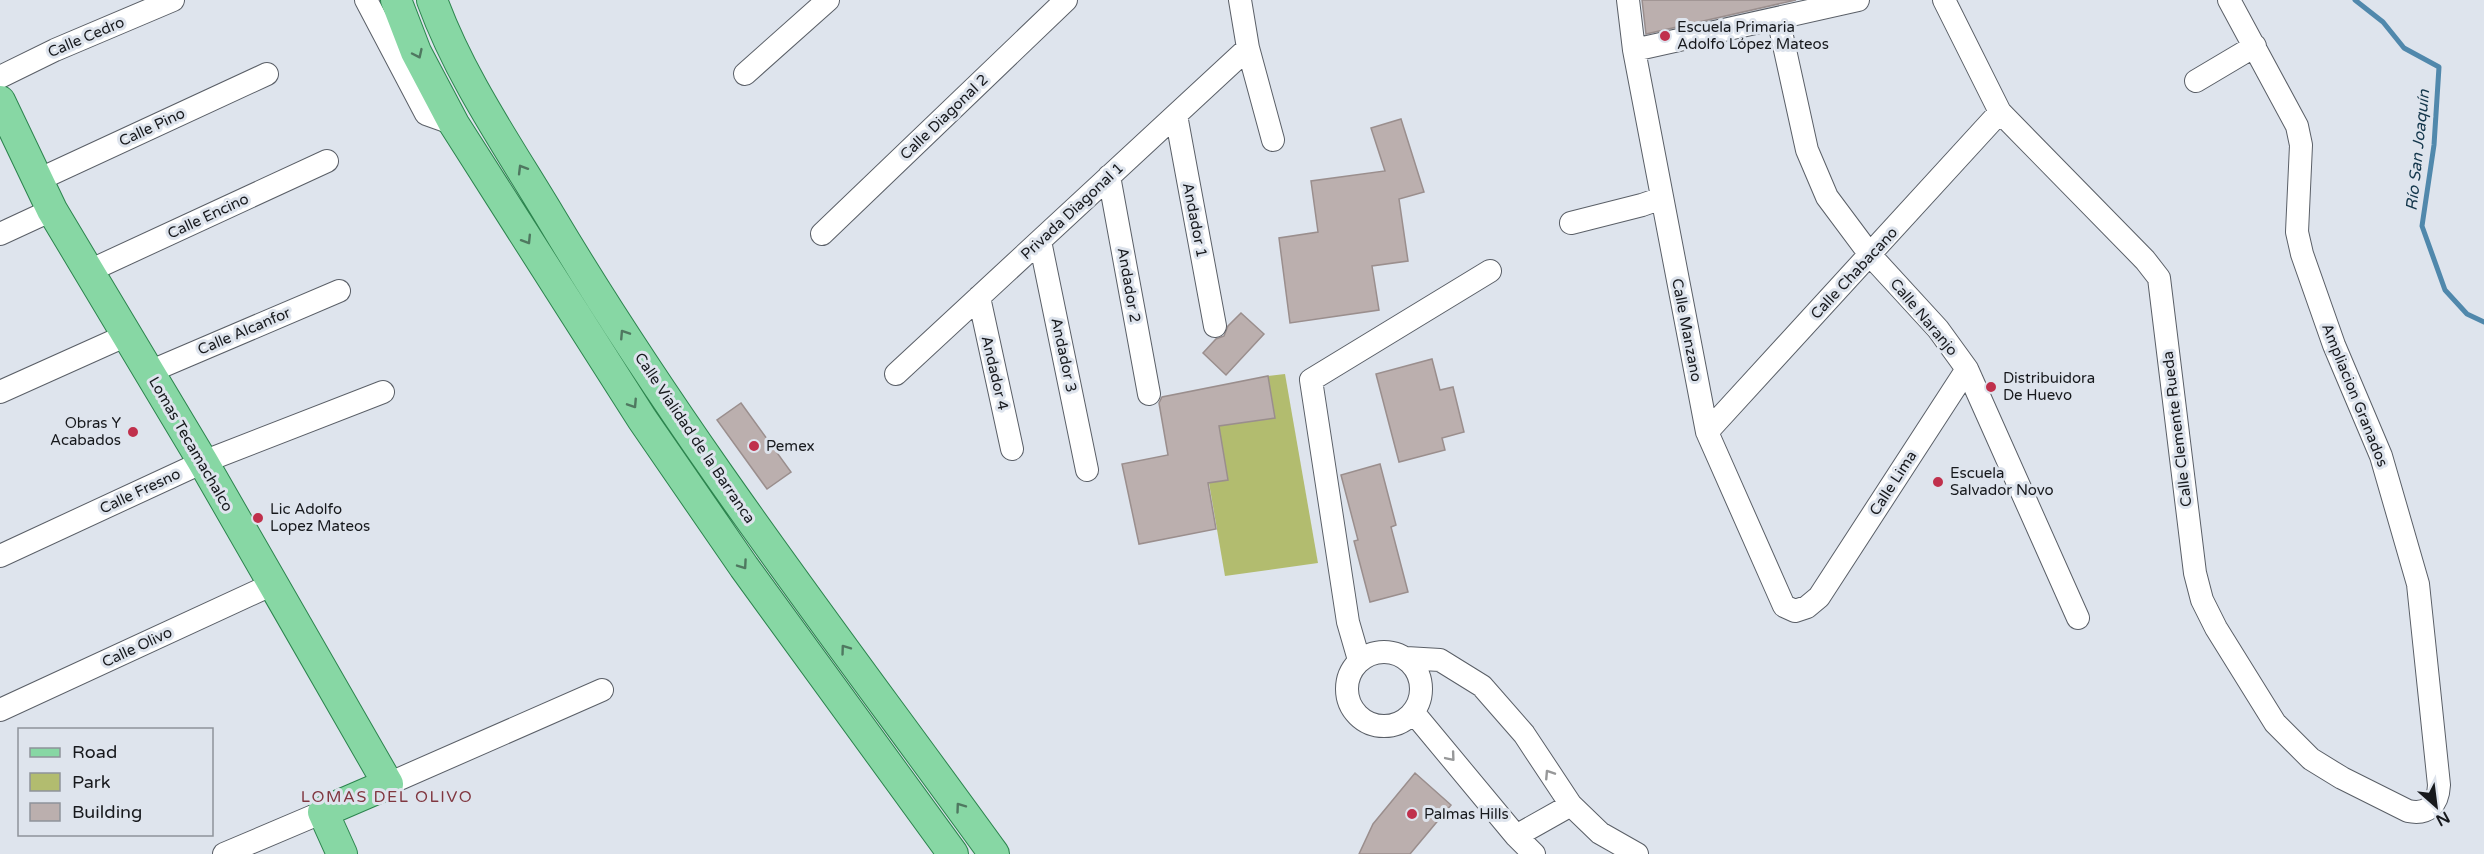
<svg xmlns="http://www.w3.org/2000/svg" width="2484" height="854" font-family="'Varela Round',sans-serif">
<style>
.green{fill:#b2bc6f}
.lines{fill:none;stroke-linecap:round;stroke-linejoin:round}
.stream{stroke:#5088ac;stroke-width:5}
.building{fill:#bbafae;stroke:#9a8e8d;stroke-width:1.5}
.minor-casing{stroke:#5a5f67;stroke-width:24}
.major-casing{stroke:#2c844e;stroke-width:32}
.minor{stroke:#fff;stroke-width:22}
.major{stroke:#87d7a4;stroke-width:30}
.oneway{stroke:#4f7860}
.oneway2{stroke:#979899}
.poi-dot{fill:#c0304c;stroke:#dee4ed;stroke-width:2}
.labels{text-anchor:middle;stroke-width:6;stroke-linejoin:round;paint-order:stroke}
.poi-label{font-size:15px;fill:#17191d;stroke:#dee4ed;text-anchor:start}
.street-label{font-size:15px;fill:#17191d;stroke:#dee4ed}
.water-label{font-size:16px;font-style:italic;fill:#13364b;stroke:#dee4ed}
.neighbourhood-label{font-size:16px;letter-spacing:1.5px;fill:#803740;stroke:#dee4ed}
</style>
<rect width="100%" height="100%" fill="#dee4ed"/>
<path class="green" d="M1285,374L1318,563L1225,576L1209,483L1218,426L1268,376Z"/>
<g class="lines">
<path class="stream" d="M2355,0L2383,22L2404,48L2439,67L2434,145L2422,226L2445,290L2467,314L2484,322"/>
</g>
<path class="building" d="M1642,0H1796L1646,34Z
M1401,119L1424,192L1399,199L1408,261L1372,266L1379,310L1290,323L1279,238L1318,232L1311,181L1385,171L1371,128Z
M1241,313L1264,334L1226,375L1203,353L1216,339L1224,336L1228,326Z
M1432,359L1440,390L1453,387L1464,432L1442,438L1445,450L1399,462L1376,374Z
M1268,376L1275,418L1219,426L1228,480L1208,483L1216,529L1139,544L1122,464L1168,455L1159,403L1162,397Z
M741,403L791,472L767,489L717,420Z
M1380,464L1396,525L1391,527L1408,592L1370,602L1354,541L1358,540L1341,475Z
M1415,773L1451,805L1410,854H1359L1373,824Z"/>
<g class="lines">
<g class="minor-casing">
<path id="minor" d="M366,0L426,114L454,124
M1240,0L1248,48L1273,140
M1628,0L1634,50L1707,432L1784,606L1795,611L1807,607L1819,597L1967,369
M1944,0L2000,112L2145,260L2159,278L2195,573L2202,600L2216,628L2275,723L2311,759L2342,778L2408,811C2428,815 2438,805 2439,785L2418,584L2381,456L2334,345L2302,254L2297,232L2301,145L2297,126L2229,0
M1778,18L1807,150L1827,197L1871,256L1938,329L1967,369L2078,618
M1634,50L1858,0
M745,74L828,0
M0,77L55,50L173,0
M2196,81L2255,46
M1176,115L1215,326
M1109,176L1149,394
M38,180L267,74
M1571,223L1642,205L1662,198
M0,234L52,210
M822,234L1066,0
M1040,241L1087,470
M89,271L327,161
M979,297L1012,449
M149,372L339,291
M896,374L1248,48
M0,392L127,335
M1707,432L2000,112
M0,556L203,462L383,392
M1347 689a37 37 0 1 1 74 0a37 37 0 1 1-74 0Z
M1406,658L1440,660L1482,686L1524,734L1571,805L1600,833L1637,854
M1359,660L1348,622L1311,380L1490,271
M0,710L273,584
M1413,712L1516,836L1534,854
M388,784L602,690
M1516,836L1571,805
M224,854L323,812"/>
</g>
<g class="major-casing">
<path id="major" d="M396,0L416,52L454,124L642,419L744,567L953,854
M432,0C460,77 508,146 550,216C683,439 842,644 994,854
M0,101L52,210L203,462L388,784L323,812L342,854"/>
</g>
<use href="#minor" class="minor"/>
<use href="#major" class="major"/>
</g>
<defs><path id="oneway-chevron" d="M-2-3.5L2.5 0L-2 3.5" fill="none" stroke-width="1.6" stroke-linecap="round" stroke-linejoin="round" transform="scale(1.5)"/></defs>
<g class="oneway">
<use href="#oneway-chevron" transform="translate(418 54) rotate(65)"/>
<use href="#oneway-chevron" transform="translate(522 169) rotate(-121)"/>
<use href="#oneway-chevron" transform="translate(527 240) rotate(58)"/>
<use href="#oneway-chevron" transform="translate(624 334) rotate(-123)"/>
<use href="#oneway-chevron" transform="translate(633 404) rotate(57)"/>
<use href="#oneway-chevron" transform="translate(743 565) rotate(55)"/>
<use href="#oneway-chevron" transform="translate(845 649) rotate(-126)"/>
<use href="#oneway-chevron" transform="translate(960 807) rotate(-126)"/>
</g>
<g class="oneway2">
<use href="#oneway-chevron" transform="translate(1451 757) rotate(50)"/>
<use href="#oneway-chevron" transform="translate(1549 774) rotate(-123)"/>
</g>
<g class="poi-dot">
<circle cx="1665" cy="36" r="6"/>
<circle cx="1991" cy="387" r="6"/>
<circle cx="133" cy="432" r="6"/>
<circle cx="754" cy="446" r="6"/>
<circle cx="1938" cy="482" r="6"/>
<circle cx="258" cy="518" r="6"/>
<circle cx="1412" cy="814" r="6"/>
</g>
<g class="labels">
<g class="poi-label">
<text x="1677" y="32">Escuela Primaria<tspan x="1677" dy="17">Adolfo López Mateos</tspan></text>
<text x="2003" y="383">Distribuidora<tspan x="2003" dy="17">De Huevo</tspan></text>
<text x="121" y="428" text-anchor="end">Obras Y<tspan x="121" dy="17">Acabados</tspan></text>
<text x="766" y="451">Pemex</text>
<text x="1950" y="478">Escuela<tspan x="1950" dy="17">Salvador Novo</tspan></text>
<text x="270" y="514">Lic Adolfo<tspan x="270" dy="17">Lopez Mateos</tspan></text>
<text x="1424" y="819">Palmas Hills</text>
</g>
<g class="street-label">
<text transform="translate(86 37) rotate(-23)" y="5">Calle Cedro</text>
<text transform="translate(944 117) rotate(-44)" y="5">Calle Diagonal 2</text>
<text transform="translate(152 127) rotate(-25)" y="5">Calle Pino</text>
<text transform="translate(1072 211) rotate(-43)" y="5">Privada Diagonal 1</text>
<text transform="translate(208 216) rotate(-25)" y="5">Calle Encino</text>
<text transform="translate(1195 220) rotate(79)" y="5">Andador 1</text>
<text transform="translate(1854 273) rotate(-47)" y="5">Calle Chabacano</text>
<text transform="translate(1129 285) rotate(80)" y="5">Andador 2</text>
<text transform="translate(1924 317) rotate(50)" y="5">Calle Naranjo</text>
<text transform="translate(1687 330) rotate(79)" y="5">Calle Manzano</text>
<text transform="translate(244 331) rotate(-23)" y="5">Calle Alcanfor</text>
<text transform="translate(1064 355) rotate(78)" y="5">Andador 3</text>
<text transform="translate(995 373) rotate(77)" y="5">Andador 4</text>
<text transform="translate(2355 395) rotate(68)" y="5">Ampliacion Granados</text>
<text transform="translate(2177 429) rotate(-97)" y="5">Calle Clemente Rueda</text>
<text transform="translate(695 438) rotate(56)" y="5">Calle Vialidad de la Barranca</text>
<text transform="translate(191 444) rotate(60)" y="5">Lomas Tecamachalco</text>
<text transform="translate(1893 483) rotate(-57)" y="5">Calle Lima</text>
<text transform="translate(140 491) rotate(-25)" y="5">Calle Fresno</text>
<text transform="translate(137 647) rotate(-25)" y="5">Calle Olivo</text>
</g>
<g class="water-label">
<text transform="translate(2417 150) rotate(-84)" y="6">Río San Joaquín</text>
</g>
<g class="neighbourhood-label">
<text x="387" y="802">LOMAS DEL OLIVO</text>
</g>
</g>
<rect x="18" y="728" width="195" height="108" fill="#dee4ed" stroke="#8e939a" stroke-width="1.5"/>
<rect x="30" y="748" width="30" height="9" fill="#87d7a4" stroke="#8e939a" stroke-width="1.5"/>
<text x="72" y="758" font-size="18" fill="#17191d">Road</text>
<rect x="30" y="773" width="30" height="18" fill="#b2bc6f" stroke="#8e939a" stroke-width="1.5"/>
<text x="72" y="788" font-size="18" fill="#17191d">Park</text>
<rect x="30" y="803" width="30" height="18" fill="#bbafae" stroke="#8e939a" stroke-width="1.5"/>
<text x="72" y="818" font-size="18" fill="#17191d">Building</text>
<g transform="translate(2436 806) rotate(152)" stroke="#dee4ed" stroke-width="4.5" paint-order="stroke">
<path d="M0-4.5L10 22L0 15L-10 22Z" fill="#17191d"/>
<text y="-9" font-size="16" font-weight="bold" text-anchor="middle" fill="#17191d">N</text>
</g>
</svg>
